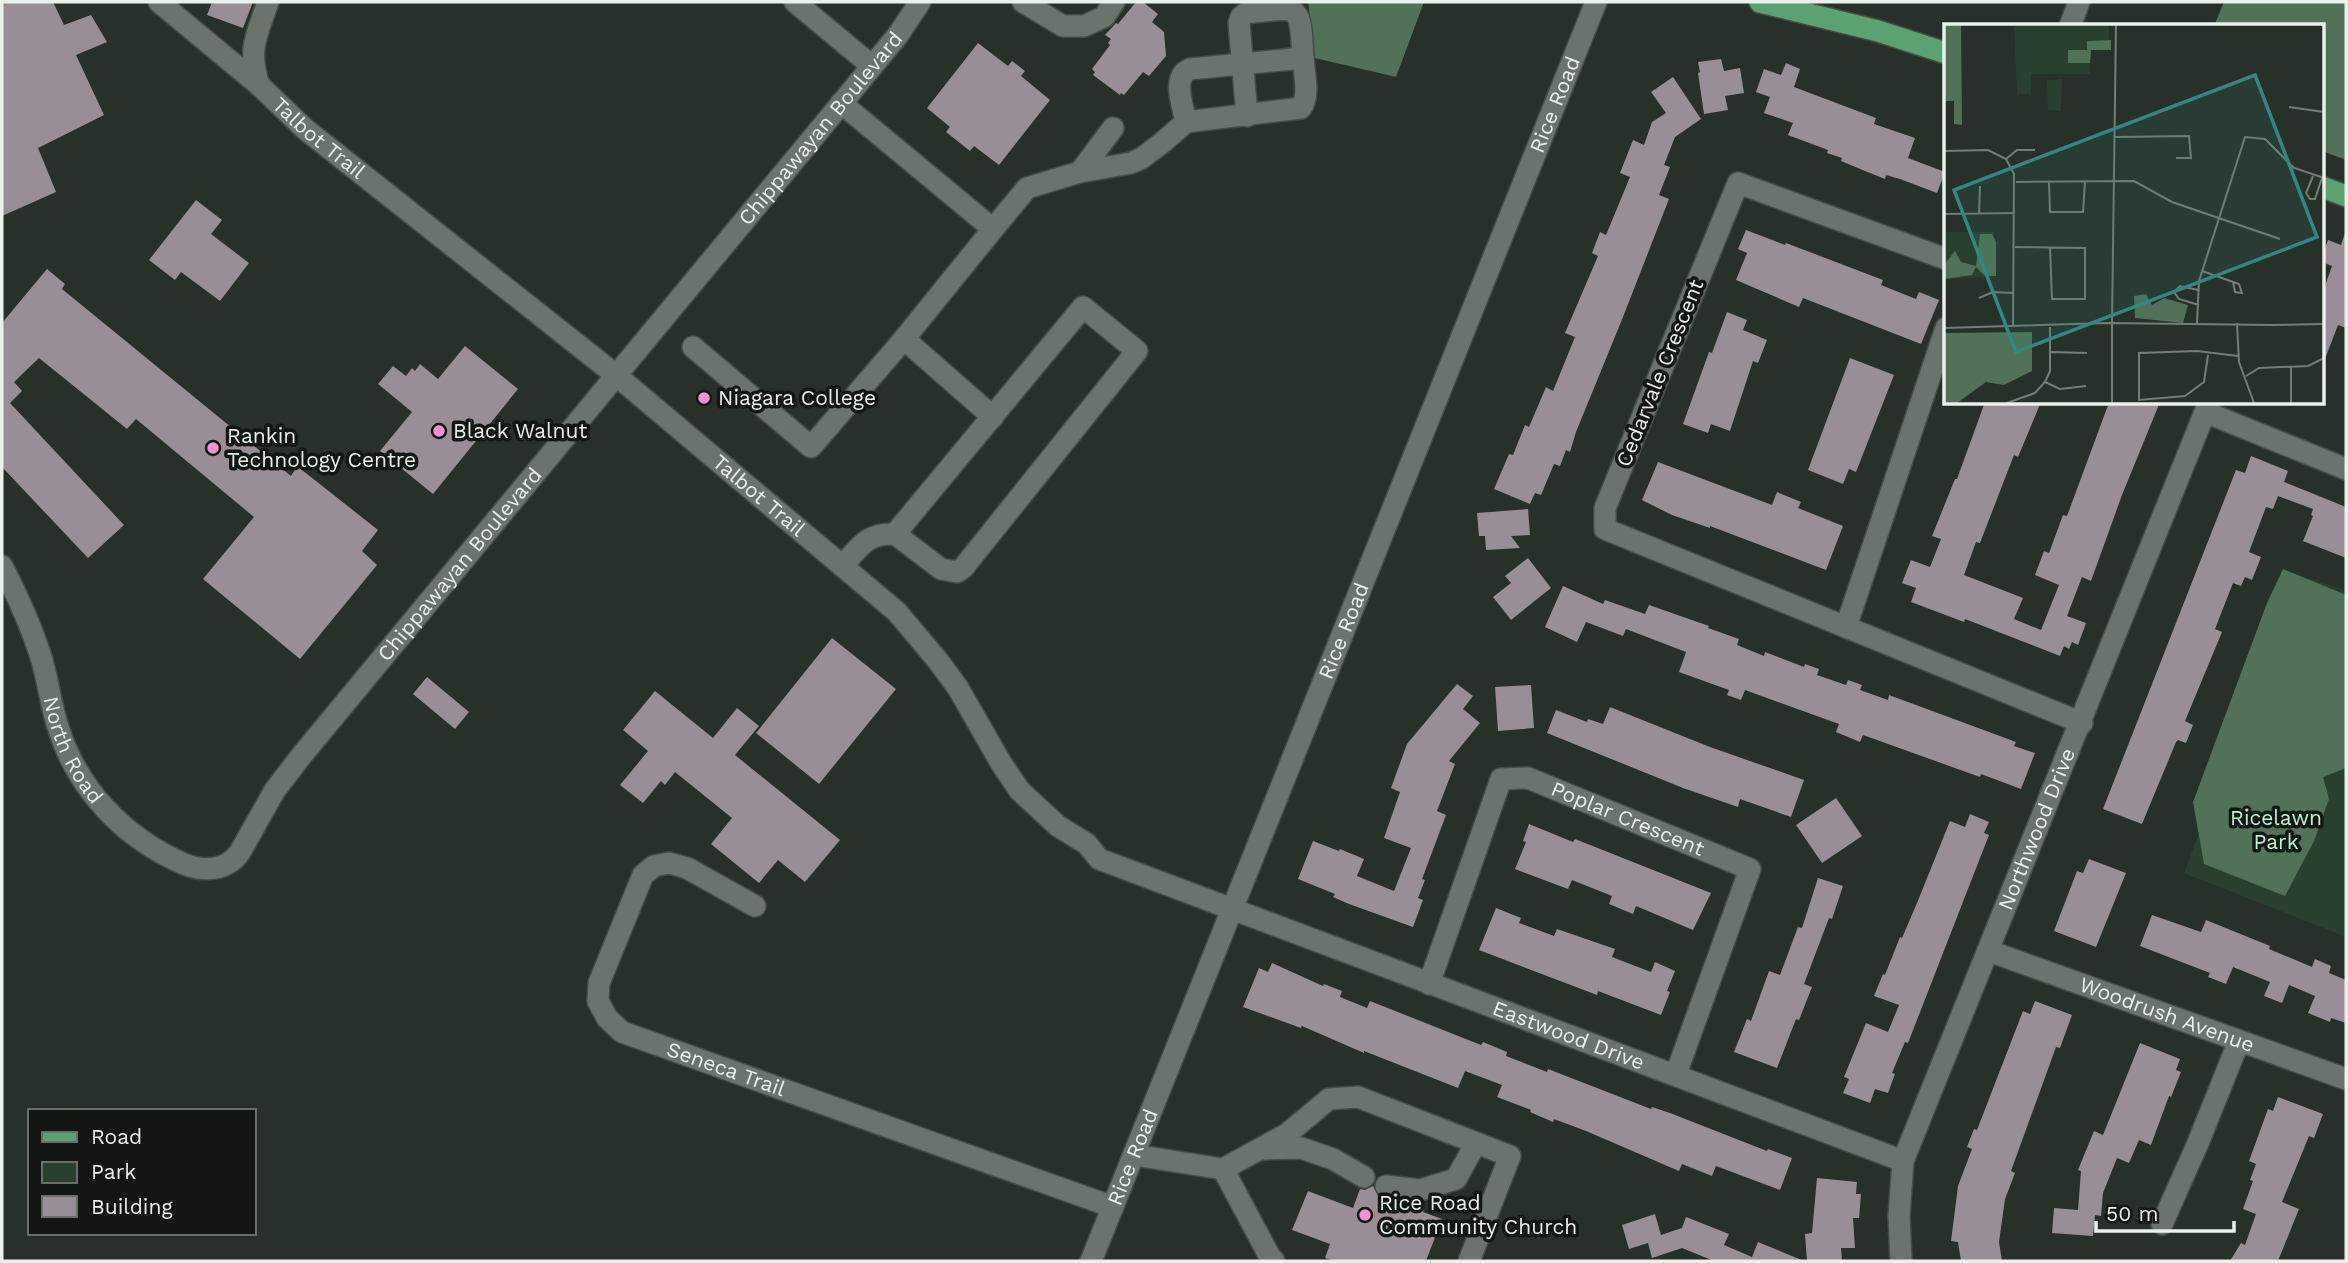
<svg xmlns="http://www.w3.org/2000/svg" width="2348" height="1263" font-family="'Work Sans',sans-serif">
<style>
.green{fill:#2a402f}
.forest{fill:#517158}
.building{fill:#998e95}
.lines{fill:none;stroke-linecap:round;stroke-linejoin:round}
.minor-casing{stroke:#444c46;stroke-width:24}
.major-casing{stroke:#444c46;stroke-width:24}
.minor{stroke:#6a746c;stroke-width:21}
.major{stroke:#5aa271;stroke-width:21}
.poi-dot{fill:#f491d4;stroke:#131714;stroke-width:2.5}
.labels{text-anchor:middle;stroke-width:7;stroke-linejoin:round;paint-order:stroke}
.street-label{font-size:21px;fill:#eaf0eb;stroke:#131714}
.poi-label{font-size:21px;fill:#eaf0eb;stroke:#131714;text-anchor:start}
.park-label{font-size:21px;fill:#bbf4c8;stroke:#131714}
.inset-road{fill:none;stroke:#757d77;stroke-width:2}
.view{fill:#308881;fill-opacity:0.15;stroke:#308881;stroke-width:3.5}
.inset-edge{fill:none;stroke:#eaf0eb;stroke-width:3.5}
</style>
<rect width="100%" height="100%" fill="#273029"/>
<path class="green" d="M2297,574L2346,591V937L2184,873Z"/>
<path class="forest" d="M1308,2H1424L1396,77L1315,58Z
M2224,2H2346V160L2322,151V26H2214Z
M2283,569L2346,595V768L2323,777L2329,799L2314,841L2285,896L2204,864L2193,802L2267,603Z"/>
<path class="building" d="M2,2H53L64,25L91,15L107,42L76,55L104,115L38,148L56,192L2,216Z
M212,2H253L243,28L207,15Z
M1136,2H1143L1158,14L1152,22L1164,32L1166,56L1149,76L1143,72L1124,95L1121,93L1120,95L1093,75L1095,72L1092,69L1110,45L1108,43L1111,39L1105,35L1116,23L1118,24Z
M978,43L1008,66L1012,61L1025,71L1021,76L1050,100L999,165L974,146L970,151L946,132L950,127L927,108Z
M1721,59L1724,71L1740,68L1744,93L1725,96L1728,110L1704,114L1698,73L1700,72L1698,62Z
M1786,63L1800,69L1794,87L1876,118L1874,124L1915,138L1908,158L1945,172L1937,193L1900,179L1886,175L1885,179L1865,171L1841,161L1842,158L1827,153L1828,150L1788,135L1793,123L1764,113L1770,97L1756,92L1764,69L1781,75Z
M1673,77L1701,119L1675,137L1664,165L1670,167L1659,195L1669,199L1623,317L1576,432L1570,452L1566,450L1560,466L1554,464L1541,495L1535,493L1530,504L1494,489L1509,454L1513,455L1525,425L1529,427L1546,387L1553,391L1575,337L1565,333L1598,256L1592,253L1600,232L1606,235L1630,177L1620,173L1633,140L1644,145L1652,122L1666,113L1651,92Z
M196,200L222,220L211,234L249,263L220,301L181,272L175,280L149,260Z
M1746,230L1785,245L1786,243L1883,280L1881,285L1916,299L1919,292L1939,300L1921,344L1803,298L1799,307L1736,280L1747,253L1738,249Z
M2345,233L2346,328L2338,325L2323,364L2322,294L2332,266L2322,262V256L2328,240L2341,245Z
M47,269L65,284L62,289L291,476L297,466L378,530L362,551L377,565L300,659L203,579L254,517L136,419L127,429L39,358L14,382L22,391L10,403L124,525L88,558L2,467V323Z
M1727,312L1747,320L1743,330L1767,340L1758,363L1753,361L1730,431L1711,424L1708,433L1683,424L1709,352L1712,353Z
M465,346L518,389L433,494L380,451L412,412L378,384L393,366L406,376L412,368L415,371L420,364L438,379Z
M1850,358L1894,375L1856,472L1849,469L1843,484L1808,470Z
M1985,402H2041L2018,457L2014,455L1980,543L1976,542L1964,575L2023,598L2014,619L2041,630L2059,585L2035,575L2044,551L2049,553L2063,515L2067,516L2107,408L2110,402H2160L2122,495L2091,581L2082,577L2067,616L2086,623L2078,645L2072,642L2069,649L2064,646L2060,656L1965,619L1964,622L1911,602L1916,588L1902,583L1911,560L1930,567L1941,539L1932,536L1955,479H1957Z
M2251,456L2288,471L2284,482L2346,507V558L2303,541L2313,516L2311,515L2313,509L2278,496L2273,509L2266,507L2249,552L2261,557L2252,580L2245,577L2241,586L2233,583L2215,629L2222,632L2185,721L2193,725L2186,743L2178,740L2176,742L2142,824L2103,809L2236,470L2245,473Z
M1658,462L1772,505L1777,492L1801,502L1798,508L1843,526L1826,570L1710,526V528L1672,515L1642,500Z
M1528,509L1530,535L1511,536L1520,548L1486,550L1485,536H1479L1477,513Z
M1528,558L1551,588L1511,620L1493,597L1511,583L1505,576Z
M1563,586L1603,604L1605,600L1645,614L1649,605L1709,626L1708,628L1739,639L1737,645L1764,656L1765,652L1804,667L1805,664L1819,669L1817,675L1846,685L1848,680L1862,685L1860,690L1888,700L1889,695L2016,742L2014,746L2035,753L2021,789L1981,774L1980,777L1863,735L1860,742L1836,732L1839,724L1745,690L1741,700L1727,695L1729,690L1679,672L1686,652L1626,629L1623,636L1586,622L1577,642L1545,627Z
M832,638L896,689L819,784L756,733Z
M427,677L469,712L455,729L413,694Z
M1457,684L1473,696L1463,709L1480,723L1449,761L1455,764L1437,811L1446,815L1422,879L1425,880L1418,898L1423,900L1413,927L1349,904L1333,897L1335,894L1298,879L1313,841L1339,851L1340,849L1364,859L1357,876L1394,891L1411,848L1384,838L1400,792L1391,788L1407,744Z
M1531,685L1534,728L1498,731L1495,687Z
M655,691L713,738L737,708L759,726L735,755L840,840L805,882L778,860L759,883L711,844L732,818L675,772L665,785L661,781L643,803L620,785L648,751L623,730Z
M1610,707L1710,747L1804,780L1791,817L1740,799L1738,807L1683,788L1547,733L1556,710L1587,722L1588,719L1603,724Z
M1836,798L1862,836L1822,863L1796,825Z
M1970,814L1989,822L1984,833L1989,835L1908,1043L1905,1042L1892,1073L1895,1074L1888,1093L1875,1089L1870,1103L1843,1093L1849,1079L1844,1077L1866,1023L1888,1032L1899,1005L1874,996L1883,974L1885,975L1900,937L1902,938L1917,903L1950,821L1965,827Z
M1529,824L1573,842L1575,839L1711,893L1693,930L1636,906L1633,914L1609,904L1612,896L1572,880L1568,889L1515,869L1526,842L1523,841Z
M2089,859L2126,873L2096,947L2054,931L2077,871L2083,873Z
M1818,878L1843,886L1832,919L1829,918L1804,984L1812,987L1799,1020L1796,1019L1777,1068L1734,1052L1747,1019L1751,1021L1769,971L1780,975L1798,927L1802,928Z
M1496,908L1521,918L1519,923L1554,936L1557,929L1615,949L1612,957L1651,972L1655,962L1675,971L1667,991L1670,992L1661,1015L1598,991L1597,995L1479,950Z
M2152,915L2201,932L2206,920L2270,946L2269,949L2312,967L2315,959L2331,966L2329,973L2346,980V1023L2331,1018L2330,1022L2308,1013L2315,996L2289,985L2282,1003L2264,996L2270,982L2233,967L2226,984L2208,977L2210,973L2140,946Z
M1272,963L1323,986L1324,984L1342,991L1340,997L1367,1008L1370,1001L1481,1045L1483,1042L1507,1052L1506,1056L1547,1072L1548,1069L1651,1109L1652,1107L1670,1113L1767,1151L1768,1149L1792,1158L1780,1190L1716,1166L1712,1176L1682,1164L1679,1171L1586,1131L1554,1119L1553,1122L1530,1112L1531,1110L1497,1097L1502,1085L1465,1071L1458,1088L1364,1051V1053L1302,1026L1301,1028L1243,1007L1259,968L1268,972Z
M2035,1001L2072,1015L2060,1048L2056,1047L2011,1171L2015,1173L2005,1199L1999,1242L2002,1261H1961L1958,1242L1951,1241L1958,1186L1972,1149L1967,1147L1974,1129L1977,1130L2023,1011L2030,1014Z
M2140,1043L2180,1059L2176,1070L2181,1072L2171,1097L2169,1096L2151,1145L2139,1140L2129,1163L2117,1158L2103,1193L2101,1216L2095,1215L2093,1236L2052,1233L2054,1208L2078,1210L2081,1171L2078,1170L2094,1131L2103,1135Z
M2278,1097L2323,1114L2314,1138L2309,1136L2282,1202L2299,1209L2278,1261H2230L2241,1243L2245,1245L2256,1214L2243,1209L2253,1181L2250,1180L2256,1164L2249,1161L2268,1109L2273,1111Z
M1817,1178L1857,1182L1856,1194H1861L1859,1218H1853L1855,1248H1841L1842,1261H1807L1805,1234L1812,1233Z
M1373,1186L1379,1197L1404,1201L1424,1209L1423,1212L1442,1219L1426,1261H1334L1325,1258L1330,1244L1292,1230L1308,1191L1353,1208L1360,1189L1365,1190Z
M1655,1214L1661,1235L1682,1228L1686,1217L1729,1234L1724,1245L1752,1257L1758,1242L1804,1261H1714L1682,1248L1652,1258L1648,1243L1629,1249L1622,1225Z"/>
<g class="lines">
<g class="minor-casing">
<g id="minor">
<path id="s1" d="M159,2L259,85L305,129L617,376L897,612L939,662L958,688L1001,763L1020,791L1058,826L1087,844L1099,859L1903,1161"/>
<path d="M795,2L872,66"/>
<path d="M1023,2L1063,26H1084L1104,17L1114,2"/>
<path d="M2070,26L2079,2"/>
<path d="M259,85C247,49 257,35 268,2"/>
<path d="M841,103L993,229L904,339"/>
<path d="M1247,116L1239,23L1241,17L1246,13C1301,7 1300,2 1303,58"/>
<path d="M1080,172L1113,128"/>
<path d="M993,229L1027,188L1080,172L1131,163L1142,158L1163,142L1186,122L1301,108C1310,96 1304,73 1303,58L1190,69C1171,77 1183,106 1186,122"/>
<path d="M1946,259L1738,183L1605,508V529L2082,723"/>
<path d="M693,347L811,447L904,339L993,417"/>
<path d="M2205,412L2346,469"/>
<path id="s2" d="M2,566C17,595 30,623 40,654C48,678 50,703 58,727C77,789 124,838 184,864C204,872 227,871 240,852L275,790L302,755L898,35L920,2"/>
<path d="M842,566C860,547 866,533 895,534L1083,307L1137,351L963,568L957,572L941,569L895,534"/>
<path d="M1846,627L1946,328"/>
<path id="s3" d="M755,906L687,868L669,863L654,866L643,875L599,983L598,1001L607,1018L622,1032L1113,1207"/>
<path id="s4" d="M1989,951L2346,1079"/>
<path id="s5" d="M1429,984L1501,779L1528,778L1750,869L1676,1074"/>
<path d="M1265,1149L1301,1148L1333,1159L1364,1177"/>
<path d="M1134,1155L1223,1169L1287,1134L1329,1099L1358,1097L1510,1156L1469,1261"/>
<path d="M1223,1169L1270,1257L1274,1261"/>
<path d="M1386,1186L1420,1190L1456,1179L1476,1143"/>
<path d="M2162,1224L2198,1143L2239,1041"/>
<path id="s6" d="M1091,1261L1596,2"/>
<path id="s7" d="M1901,1261L1899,1216L1903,1161L2209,402"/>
</g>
</g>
<g class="major-casing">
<path id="major" d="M1760,2L1878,31L1946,53
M2322,187L2346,196"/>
</g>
<use href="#minor" class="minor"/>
<use href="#major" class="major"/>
</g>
<g class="poi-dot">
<circle cx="704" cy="398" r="7"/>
<circle cx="439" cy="431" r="7"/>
<circle cx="213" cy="448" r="7"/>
<circle cx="1365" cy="1215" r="7"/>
</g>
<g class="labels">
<g class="street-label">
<text dy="7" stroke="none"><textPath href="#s6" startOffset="1246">Rice Road</textPath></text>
<text dy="7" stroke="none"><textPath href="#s2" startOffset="1354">Chippawayan Boulevard</textPath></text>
<text dy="7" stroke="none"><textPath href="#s1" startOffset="210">Talbot Trail</textPath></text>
<text transform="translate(1660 373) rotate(-68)" y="7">Cedarvale Crescent</text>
<text dy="7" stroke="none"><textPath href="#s1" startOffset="777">Talbot Trail</textPath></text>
<text dy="7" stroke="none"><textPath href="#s2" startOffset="788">Chippawayan Boulevard</textPath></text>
<text dy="7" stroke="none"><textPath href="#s6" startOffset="679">Rice Road</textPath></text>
<text dy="7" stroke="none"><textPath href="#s2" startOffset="198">North Road</textPath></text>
<text dy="7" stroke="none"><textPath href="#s5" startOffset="352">Poplar Crescent</textPath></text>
<text dy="7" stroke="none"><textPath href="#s7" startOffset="458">Northwood Drive</textPath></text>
<text dy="7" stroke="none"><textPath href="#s4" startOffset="189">Woodrush Avenue</textPath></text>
<text dy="7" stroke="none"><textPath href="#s1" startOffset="1782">Eastwood Drive</textPath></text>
<text dy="7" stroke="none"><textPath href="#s3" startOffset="411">Seneca Trail</textPath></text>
<text dy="7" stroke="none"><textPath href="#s6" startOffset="112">Rice Road</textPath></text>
</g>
<g class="poi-label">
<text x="718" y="405">Niagara College</text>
<text x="453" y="438">Black Walnut</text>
<text x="227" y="443">Rankin<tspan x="227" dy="24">Technology Centre</tspan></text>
<text x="1379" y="1210">Rice Road<tspan x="1379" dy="24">Community Church</tspan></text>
</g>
<g class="park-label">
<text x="2276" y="825">Ricelawn<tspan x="2276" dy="24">Park</tspan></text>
</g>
</g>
<g transform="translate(1944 24)">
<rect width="380" height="380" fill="#273029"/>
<path d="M70,0H165V16L143,17V26L124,39H146V50H87V70H73ZM118,55L117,87L104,86L103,56ZM0,208H50V252L0,256Z" fill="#2a402f"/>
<path d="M0,0H17L18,101L10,100V77H0ZM167,16V26H147L146,39H124V26H143V17ZM36,210H48L52,218V252H41L32,243L28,251L0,255V241L11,227L17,238L32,242ZM202,270L208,281L220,274L244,281L239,299L191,294L190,272ZM88,308V347L60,361L42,358L13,379H0V309Z" fill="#517158"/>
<path class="inset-road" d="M345,83L380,88M171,113L245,112L247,134H232M0,127L44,126L62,135L70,150L69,303M62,135L73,126H91M369,152L362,169L366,175H371L378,154M72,158L190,157L228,178L336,215M105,158L106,188H139L141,157M0,190L71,189M35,190L36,162M71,223L141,224V275H108L106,223M258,247L292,259L295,260L298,269L291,268L289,258M254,266L236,262L230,268L235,275L255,281M35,274L49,268L70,269M168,299L172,0M168,299V379M253,299L255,257L301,113L321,115L350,144L380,154M293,299L295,338L310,379M327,301L380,300M0,304L163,299L329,301M107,328L143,329M264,331L260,358L241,372L195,376V329L253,327L294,332M302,352L315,344L364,342L380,334M101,358L116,365L142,362M63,379L91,369L101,358L106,347V303M347,379V342"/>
<path class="view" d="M311,51L373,213L72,328L10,166Z"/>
<rect width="380" height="380" class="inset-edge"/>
</g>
<rect width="2348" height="1263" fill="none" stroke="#eaf0eb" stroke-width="7"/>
<rect x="28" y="1109" width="228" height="126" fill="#131714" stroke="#696e6a" stroke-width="2"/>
<rect x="42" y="1132" width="35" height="10" fill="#5aa271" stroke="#696e6a" stroke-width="2"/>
<text x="91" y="1144" font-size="21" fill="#eaf0eb">Road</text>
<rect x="42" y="1162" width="35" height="21" fill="#2a402f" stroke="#696e6a" stroke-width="2"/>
<text x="91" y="1179" font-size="21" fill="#eaf0eb">Park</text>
<rect x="42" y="1196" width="35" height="21" fill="#998e95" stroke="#696e6a" stroke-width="2"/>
<text x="91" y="1214" font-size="21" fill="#eaf0eb">Building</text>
<path d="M2096 1221v10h138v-10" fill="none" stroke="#eaf0eb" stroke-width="3.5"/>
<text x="2106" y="1221" font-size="21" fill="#eaf0eb" stroke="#131714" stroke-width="5" paint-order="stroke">50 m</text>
</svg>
